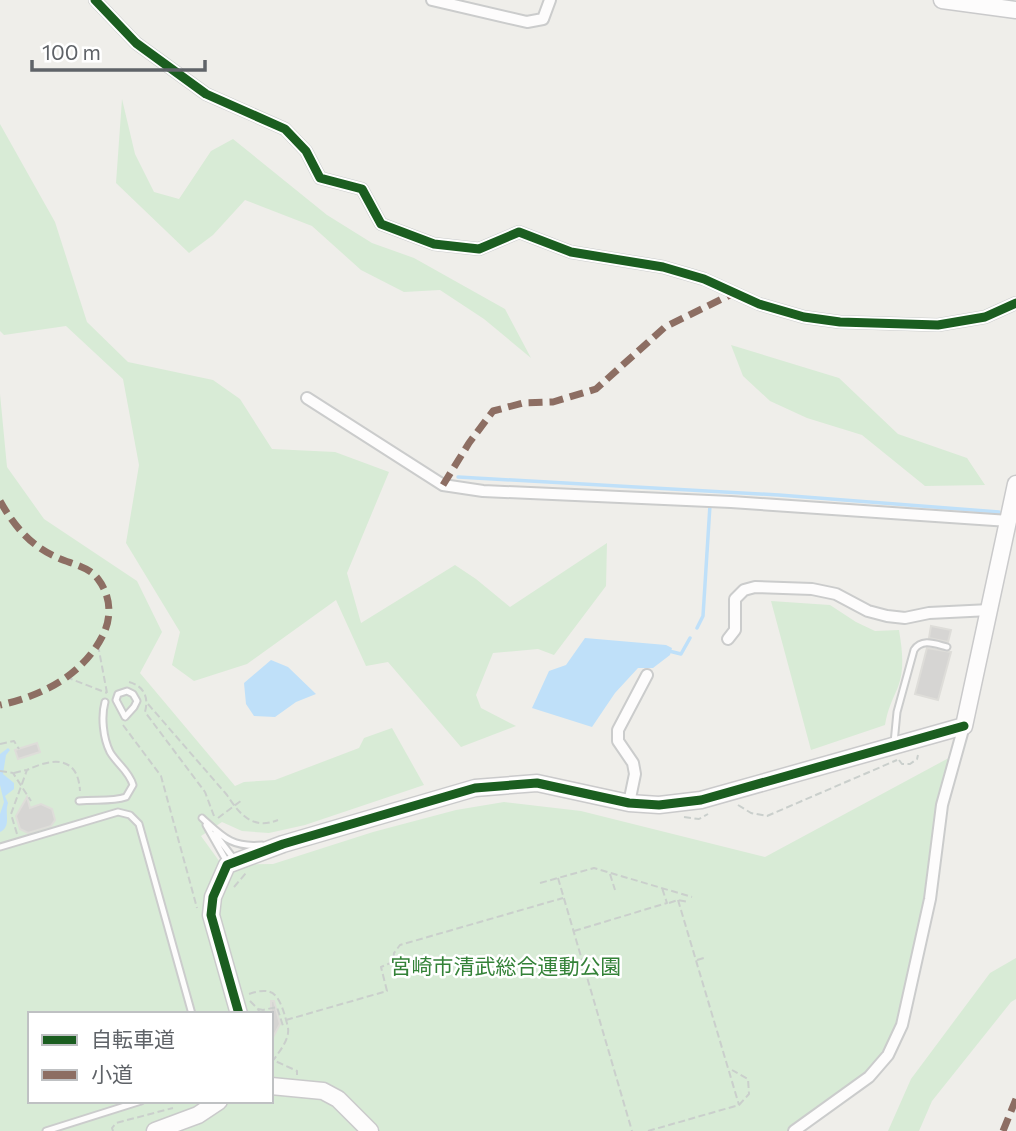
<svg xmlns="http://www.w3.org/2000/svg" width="1016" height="1131" font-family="Commissioner,'Noto Sans JP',sans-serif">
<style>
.green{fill:#d8ebd6;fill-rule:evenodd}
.water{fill:#bfe0f9}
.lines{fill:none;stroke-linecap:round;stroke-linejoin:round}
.stream{stroke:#bfe0f9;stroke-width:3.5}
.building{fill:#d6d5d3;stroke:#deddd9;stroke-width:2}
.lane-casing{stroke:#cbcccc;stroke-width:9}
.street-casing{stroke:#cbcccc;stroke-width:14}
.secondary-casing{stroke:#cacacb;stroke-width:19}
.path{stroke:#cacfcc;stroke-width:2;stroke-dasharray:7 3.5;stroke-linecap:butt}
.lane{stroke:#fdfcfc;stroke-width:5}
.street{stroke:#fdfcfc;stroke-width:10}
.secondary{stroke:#fdfcfc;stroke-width:16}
.quiet{stroke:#8d6e63;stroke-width:7;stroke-dasharray:14 7;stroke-linecap:butt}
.cycleway-casing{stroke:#fff;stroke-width:13}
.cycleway{stroke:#1b5e20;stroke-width:9}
.labels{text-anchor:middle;stroke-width:5;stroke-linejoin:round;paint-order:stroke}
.park-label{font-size:21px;fill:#348238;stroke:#fff}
</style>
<rect width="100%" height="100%" fill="#efeeea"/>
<path class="green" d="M122,99L135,154L154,192L179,199L211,151L233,139L327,215L372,243L414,258L505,309L531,358L484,319L440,290L404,292L361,270L312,226L245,200L213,235L189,253L116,183Z
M0,124L55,222L87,322L128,362L213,380L240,399L272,449L335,452L389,472L347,573L361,623L455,565L476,579L510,607L607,543L606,586L554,655L538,649L493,653L476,695L481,708L516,726L461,747L388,662L366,666L336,600L247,664L194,681L172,665L180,632L126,543L139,465L123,379L66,326L4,335L0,331Z
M731,345L839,378L898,434L967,458L985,485L925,486L862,435L807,418L770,401L743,376Z
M0,394L7,467L44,519L137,581L162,632L140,673L235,786L244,782L275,780L359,748L364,738L392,728L424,785L305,825L269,833L242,831L222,822L201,836L222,865L273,864L373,832L456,810L504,802L581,811L765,857L958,753L948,784L918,948L888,1055L795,1131H0ZM30,1014H271V1101H30Z
M771,601L830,605L856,622L875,631L899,630C902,649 905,668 898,687C892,701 888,708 885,725L811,750Z
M1016,958V999L1011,1002L932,1101L919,1131H888L911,1079L990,973Z"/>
<path class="water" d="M585,638L666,645L672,648L670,655L653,668H638L615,693L592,727L532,708L549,671L566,665Z
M271,660L288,667L316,694L296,702L275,717L254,716L246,704L244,683Z
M8,748L10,750L6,755L3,774L14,783V789L5,796L8,803C4,814 12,826 0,832V814L4,802L0,785V754Z"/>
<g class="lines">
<path class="stream" d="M458,477L779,495L999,512
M697,628L703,616L710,505
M669,651L681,654L690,638"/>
</g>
<path class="building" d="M931,626L951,630L948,642L929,638Z
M927,648L951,652L938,700L915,694Z
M37,743L40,752L18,759L15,750Z
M27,797L30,808L41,804L52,809L55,820L51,826L28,833L20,829L16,816Z
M271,1001H274L280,1024L271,1041Z"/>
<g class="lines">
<g class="lane-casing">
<path id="lane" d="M127,691L133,694L137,701L134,707L125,717L116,700L118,694Z
M894,743L897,712L914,650C922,638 935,644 947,647
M79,801C95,799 111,802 126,797L133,785C129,771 117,764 110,752C103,738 101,716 105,702
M202,818C223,837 232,848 262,845
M206,825L227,862
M215,834L234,859
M0,847L118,812L130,815L139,824L192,1014
M46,1131L141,1101"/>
</g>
<g class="street-casing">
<path id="street" d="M95,0L136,43L206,94L285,129L306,151L320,178L362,189L381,224L434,244L479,249L519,232L571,252L663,267L704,279L759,304L804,317L840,322L938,325L985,317L1016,303
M432,0L527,22L543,19L550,0
M307,398L443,485L483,491L731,502L1009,521
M728,639L735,630V599L744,590L755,587L812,589L836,594L868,611L887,616L905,618L929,613L990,610
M629,803L635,774L633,763L618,741V730L647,675
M794,1131L869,1077L888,1055L902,1025L930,899L942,805L964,726"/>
</g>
<g class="secondary-casing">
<path id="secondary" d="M942,0L1016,10
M239,1014L211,915L213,897L227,865L283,844L475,788L537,783L629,803L659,805L701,800L964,726L1016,484
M271,1086L323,1091L338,1099L370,1131
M155,1131L198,1115L219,1101"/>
</g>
<path class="path" d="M98,645L107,693
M66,677L107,693
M129,682C144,686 149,697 145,712L205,792L214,816
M148,704L227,795C240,815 253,830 278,820
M123,725L161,776L197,908
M0,744L14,741L19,749
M899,760L902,764H910L917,759L918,755
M0,771L13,773L31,801
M14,773L26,770
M738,805L751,813L767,816L897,760
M684,817L699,819L708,814
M218,818L242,800
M17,834L11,814L27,770C52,758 78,755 80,791
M610,874L615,890
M558,878L632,1131
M540,883L594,868L692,897
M234,887L246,873
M678,900L739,1105
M669,903L678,900L689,902
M574,931L667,903L662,888
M697,960L704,958
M249,994C273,986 278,994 285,1016C286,1021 289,1028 288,1033C287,1043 277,1055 271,1063
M250,1001L258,1009L260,1014
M258,1009L263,1010L277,1007L283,1026
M286,1020L387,991L381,967L393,962L394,953L400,945L563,898
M271,1054L273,1060L297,1071V1075
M113,1131L112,1128L116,1123L173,1108
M648,1131L739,1105L749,1094L748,1079L732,1070"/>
<use href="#lane" class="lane"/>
<use href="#street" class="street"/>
<use href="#secondary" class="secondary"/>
<path class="quiet" d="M443,485L469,443L493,411L523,403L553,402L596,389L665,327L734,293
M0,501C14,526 31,546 56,557C70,564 89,566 98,579C111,596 112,617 103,635C83,675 42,696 0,705
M1003,1131L1016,1099"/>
<g class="cycleway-casing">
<path id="cycleway" d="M95,0L136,43L206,94L285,129L306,151L320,178L362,189L381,224L434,244L479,249L519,232L571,252L663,267L704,279L759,304L804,317L840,322L938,325L985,317L1016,303
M239,1014L211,915L213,897L227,865L283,844L475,788L537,783L629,803L659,805L701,800L964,726"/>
</g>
<use href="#cycleway" class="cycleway"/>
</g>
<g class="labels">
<g class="park-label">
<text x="506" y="974">宮崎市清武総合運動公園</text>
</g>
</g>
<rect x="28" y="1012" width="245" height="91" fill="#ffffff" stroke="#bfc1c3" stroke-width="2"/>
<rect x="42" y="1035" width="35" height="10" fill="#1b5e20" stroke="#bfc1c3" stroke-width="2"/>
<text x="91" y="1047" font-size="21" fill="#5f6368">自転車道</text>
<rect x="42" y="1070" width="35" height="10" fill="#8d6e63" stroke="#bfc1c3" stroke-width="2"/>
<text x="91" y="1082" font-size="21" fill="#5f6368">小道</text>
<path d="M32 60v10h173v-10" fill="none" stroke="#5f6368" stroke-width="3.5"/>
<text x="42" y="60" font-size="21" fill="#5f6368" stroke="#ffffff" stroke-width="5" paint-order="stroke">100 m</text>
</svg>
